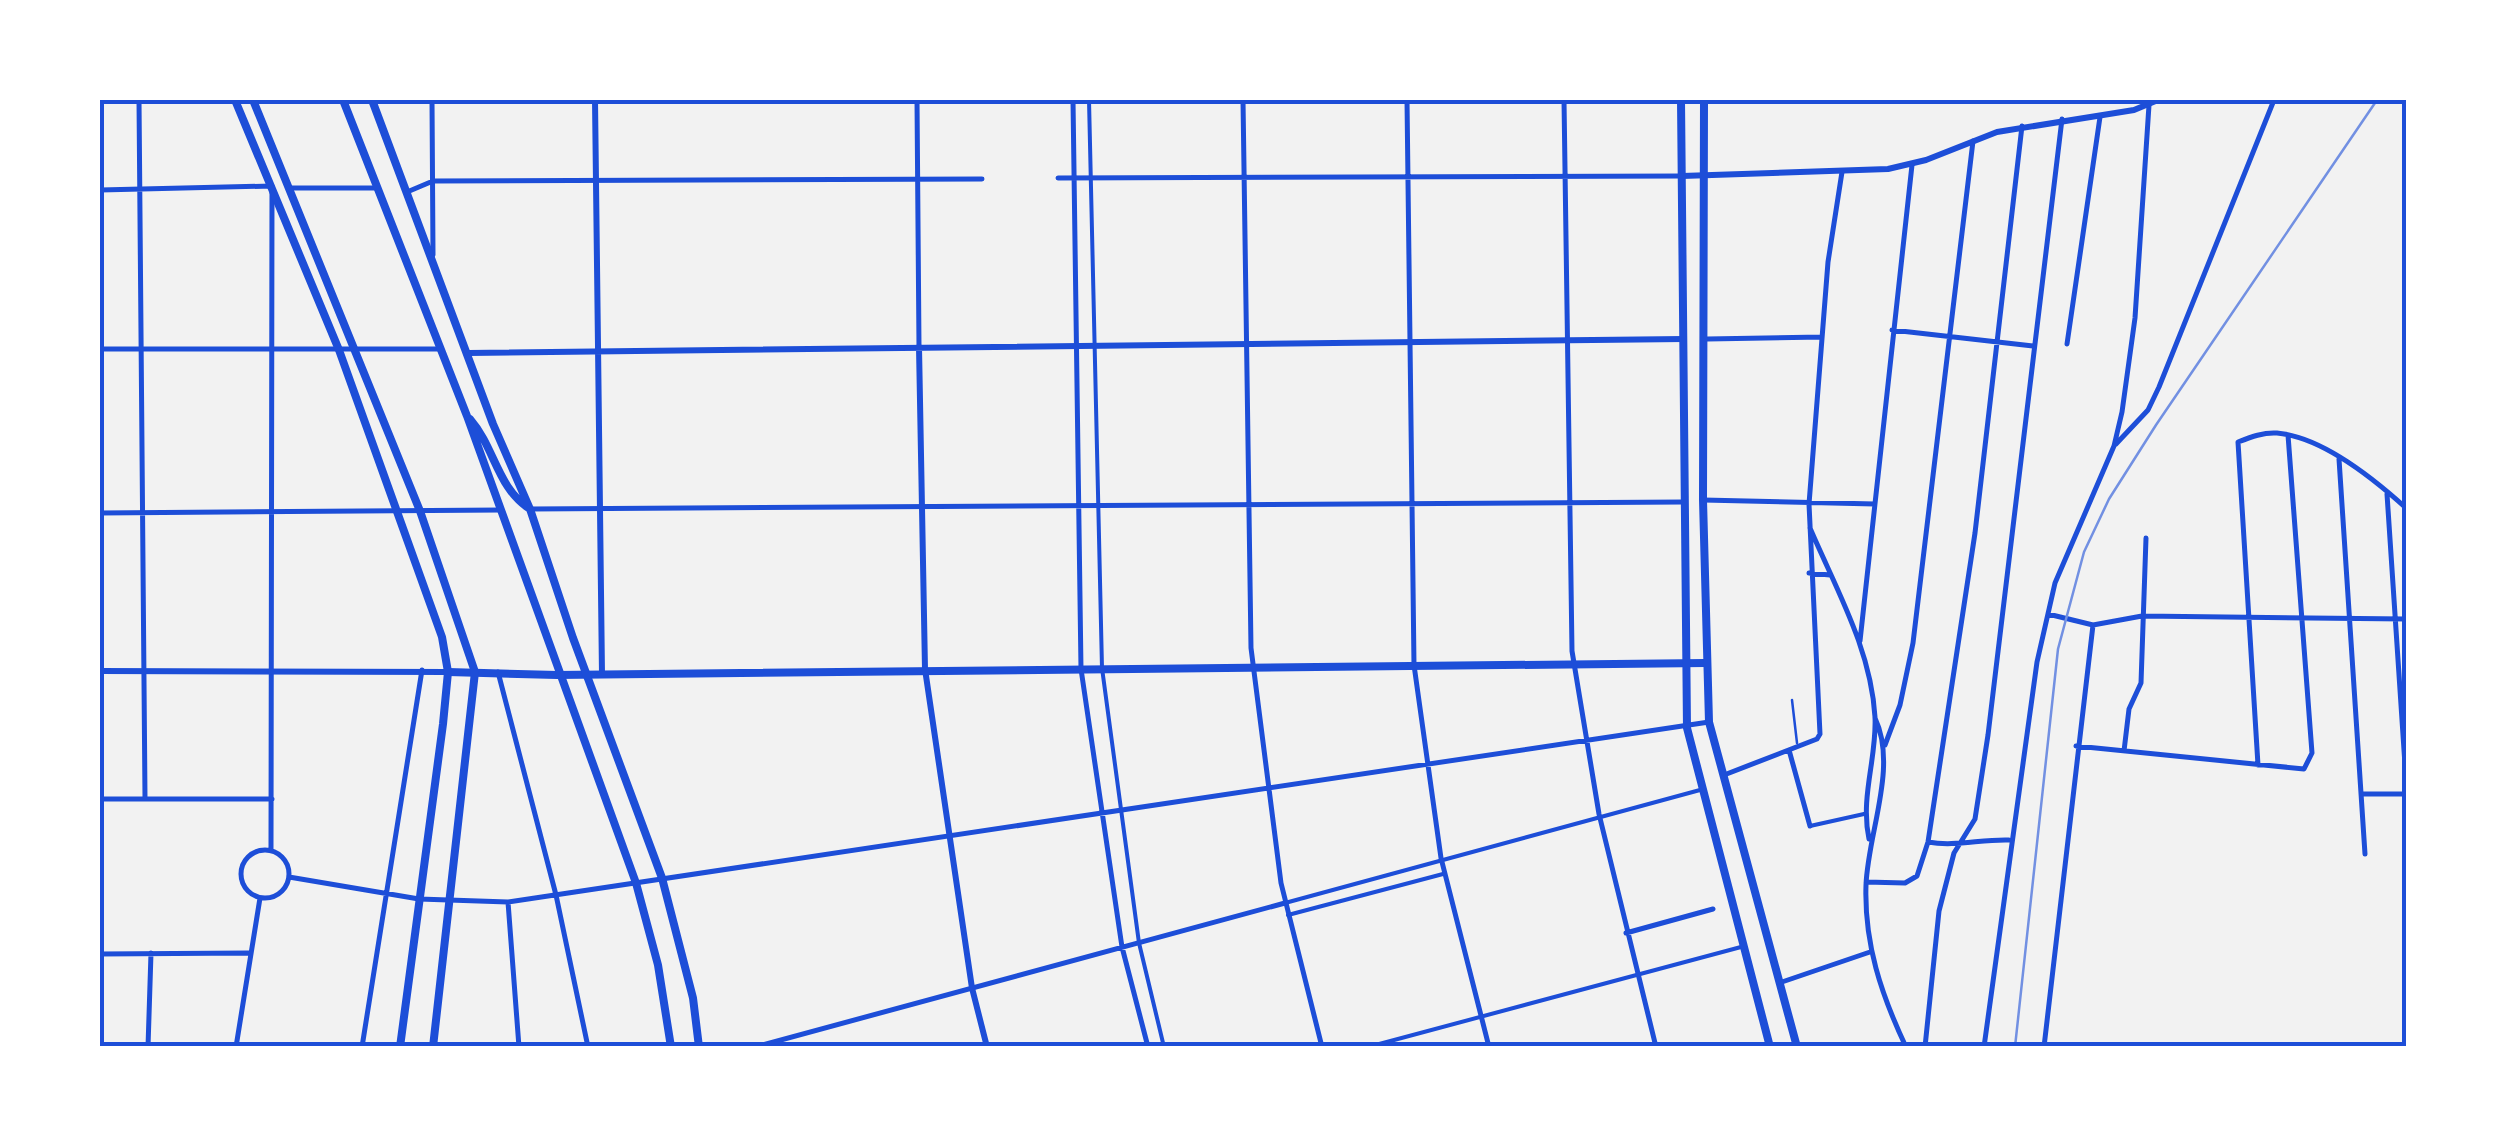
<svg xmlns="http://www.w3.org/2000/svg" width="2506" height="1147" font-family="'Archivo Narrow',sans-serif">
<style>
.lines{fill:none;stroke-linecap:round;stroke-linejoin:round}
.service{stroke:#1d4ed8;stroke-width:2.5}
.pedestrian{stroke:#1d4ed8;stroke-width:4}
.minor{stroke:#1d4ed8;stroke-width:5}
.tertiary{stroke:#1d4ed8;stroke-width:6}
.secondary{stroke:#1d4ed8;stroke-width:8}
.primary{stroke:#1d4ed8;stroke-width:8}
.rail{stroke:#7290e2;stroke-width:2.5}
.neatline{fill:none;stroke:#1d4ed8;stroke-width:4}
</style>
<rect width="100%" height="100%" fill="#f2f2f2"/>
<g class="lines">
<path class="service" d="M1792,700L1797,743"/>
<path class="pedestrian" d="M1089,100L1102,668L1139,943L1164,1047
M1810,826L1864,814
M1285,903L1700,790
M1288,915L1443,874
M1368,1047L1741,947"/>
<path class="minor" d="M139,100L145,798
M432,100L433,255
M917,100L919,347
M1073,100L1081,669L1122,947L1148,1047
M1243,100L1251,648L1281,883L1322,1047
M1407,100L1414,665L1441,858L1489,1047
M1564,100L1572,651L1599,814L1656,1047
M1058,178L1682,176
M291,188H377
M100,190L272,186L271,850
M407,192L433,181L982,179
M1892,330L2033,346
M1707,339L1822,337
M2067,344L2100,117
M100,349H441
M2116,444L2148,410L2159,387L2274,100
M2339,459L2365,854
M2387,494L2406,780
M1703,500L1875,504
M531,509L1683,502
M100,513L501,510
M1810,528C1836,589 1871,649 1875,717C1877,758 1860,797 1869,839
M1809,573L1830,575
M2048,614L2093,625
M2093,625L2142,616L2406,619
M1860,641L1912,165
M498,672L556,895L588,1047
M1875,718C1898,767 1868,832 1866,885C1864,943 1881,994 1906,1047
M1885,745L1900,705L1913,643L1973,141
M2076,746L2304,769L2312,753L2288,435
M1789,750L1810,826
M2124,751L2129,709L2141,683L2146,538
M2258,765L2238,442C2251,437 2264,432 2277,433C2322,437 2374,479 2406,508
M1724,775L1817,739L1820,734L1809,504L1828,262L1842,172
M2361,794H2406
M100,799H272
M1928,842C1955,847 1981,839 2009,840
M241 874a24 24 0 1 1 48 0a24 24 0 1 1-48 0Z
M289,877L419,899L508,902L1709,722
M1866,882L1905,883L1917,876L1928,842L1975,533L2022,126
M508,902L519,1047
M1626,933L1713,909
M100,954L249,953
M1779,983L1870,952
M148,1047L151,953
M236,1047L260,898
M362,1047L422,670
M755,1047L1285,903
M1925,1047L1939,911L1954,853L1975,819L1988,735L2062,119
M1984,1047L2037,662L2055,583L2114,446L2122,412L2135,318L2149,105L2139,100
M2044,1047L2093,625"/>
<path class="tertiary" d="M595,100L602,674
M1682,176L1888,169L1926,160L1997,132L2134,110L2158,100
M919,347L925,669L972,988L987,1047
M469,353L1684,339
M100,671L448,672"/>
<path class="secondary" d="M448,672L557,675L1705,663"/>
<path class="primary" d="M235,100L339,350L442,637L448,672L443,724L400,1047
M253,100L420,511L475,672L433,1047
M343,100L467,416L636,883L658,965L671,1047
M372,100L493,424L530,509L573,638L662,878L693,998L699,1047
M1681,100L1687,728L1770,1047
M1704,100L1703,500L1709,722L1797,1047
M470,419C495,448 497,488 530,509"/>
<path class="rail" d="M2015,1047L2058,649L2084,552L2109,499L2156,425L2377,100"/>
</g>
<rect width="2506" height="1147" fill="none" stroke="#ffffff" stroke-width="205"/>
<rect x="102" y="102" width="2302" height="942" class="neatline"/>
</svg>
